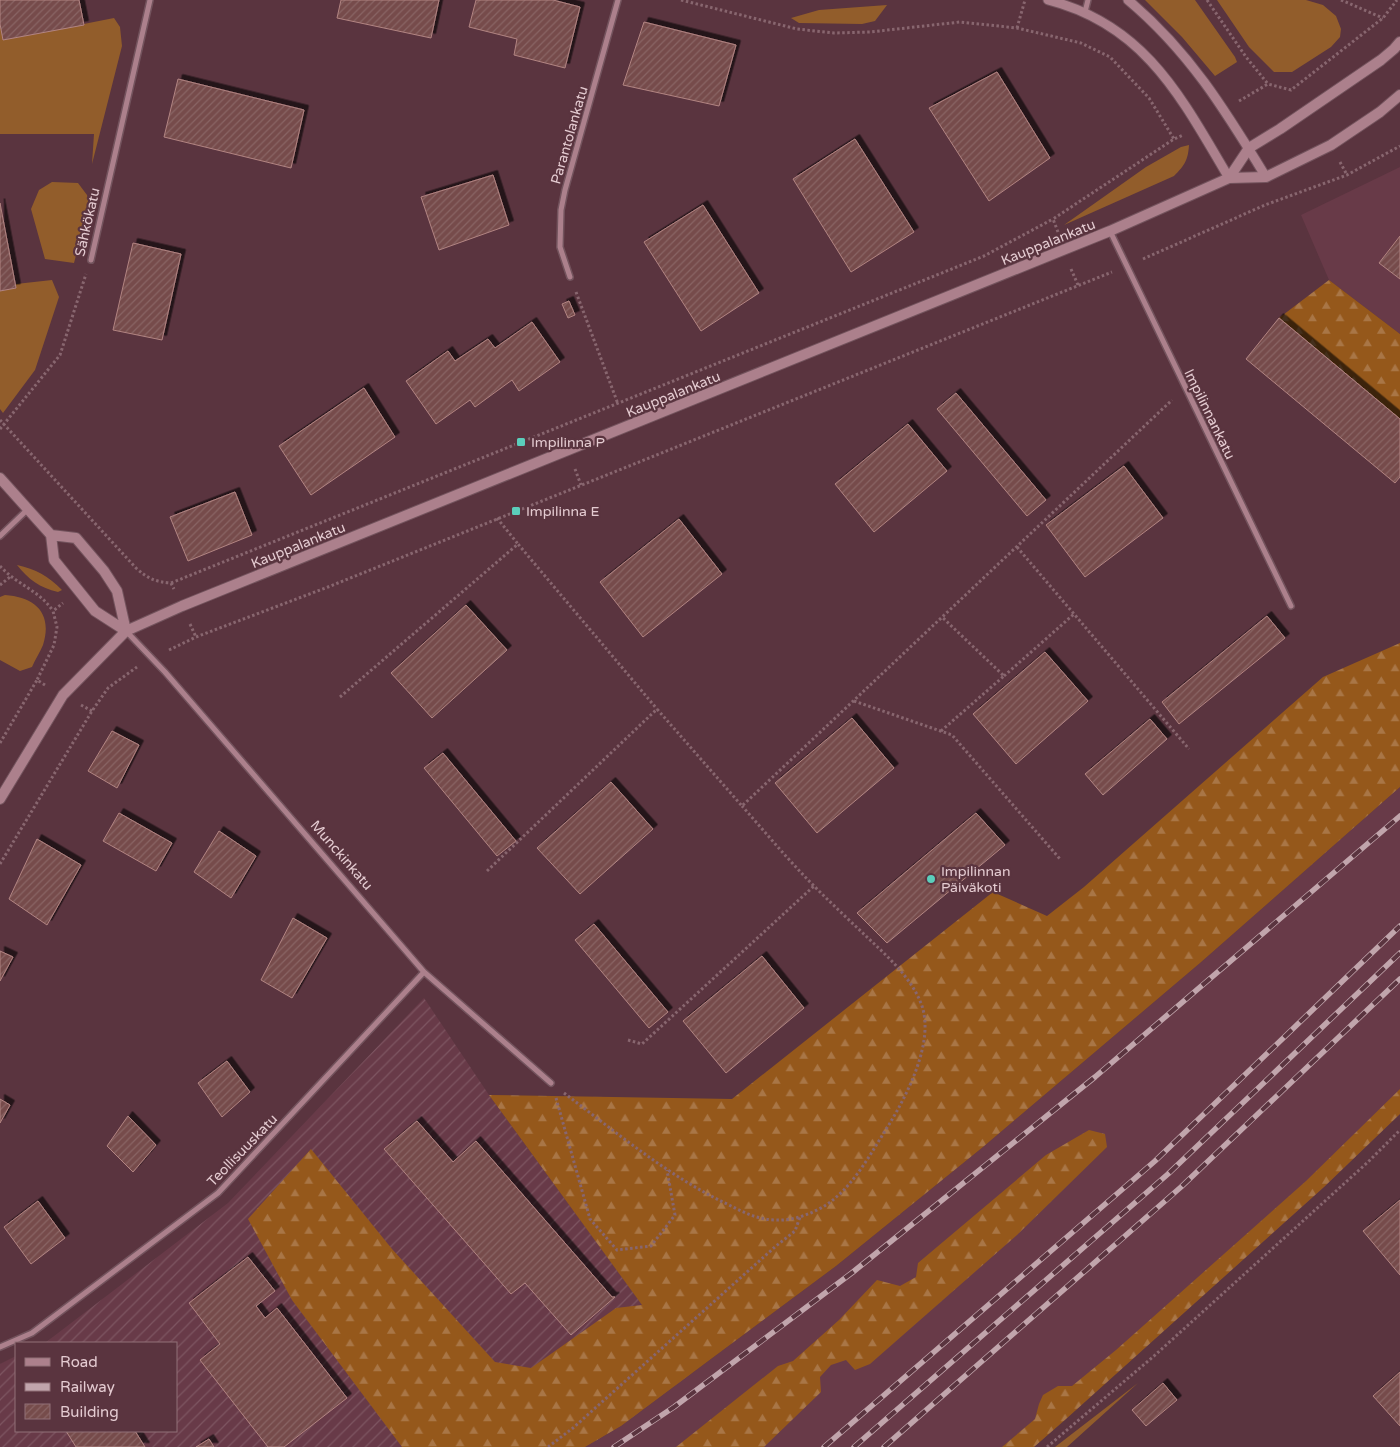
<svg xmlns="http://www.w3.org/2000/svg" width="1400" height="1447" font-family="'Varela Round',sans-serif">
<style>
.built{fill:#683a48}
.industrial{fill:url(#industrial-furrows)}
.grass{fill:#925d2b}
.forest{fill:url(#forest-firs)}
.building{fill:url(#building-hatch);stroke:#b28482;filter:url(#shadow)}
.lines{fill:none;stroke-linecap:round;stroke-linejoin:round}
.minor-casing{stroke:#73535d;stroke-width:8}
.tertiary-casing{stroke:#73535d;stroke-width:11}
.secondary-casing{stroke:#73535d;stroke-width:12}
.path{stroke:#88666f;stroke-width:3;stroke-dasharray:2.5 2.5;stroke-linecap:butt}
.minor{stroke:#ac808c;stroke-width:5}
.tertiary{stroke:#ac808c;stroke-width:9}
.secondary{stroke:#ac808c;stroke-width:10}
.rail-casing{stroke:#c1a5ac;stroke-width:5.5}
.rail{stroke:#5a343f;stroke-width:4;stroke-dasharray:11;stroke-linecap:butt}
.poi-dot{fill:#5bcebb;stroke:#5a343f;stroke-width:2}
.labels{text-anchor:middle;stroke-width:4.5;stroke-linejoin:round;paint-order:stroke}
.street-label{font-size:14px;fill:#e4cbd1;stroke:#5a343f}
.poi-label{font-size:14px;fill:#e4cbd1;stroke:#5a343f;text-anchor:start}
</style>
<defs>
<pattern id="industrial-furrows" width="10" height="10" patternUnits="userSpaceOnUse" patternTransform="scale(1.25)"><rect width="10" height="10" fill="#683a48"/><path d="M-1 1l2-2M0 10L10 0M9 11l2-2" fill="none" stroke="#7d5561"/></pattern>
<pattern id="forest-firs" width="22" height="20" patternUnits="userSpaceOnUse" patternTransform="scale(1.25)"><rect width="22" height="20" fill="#95581b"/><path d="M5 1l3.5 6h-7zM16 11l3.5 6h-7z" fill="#a97646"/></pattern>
<pattern id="building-hatch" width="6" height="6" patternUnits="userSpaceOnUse" patternTransform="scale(1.25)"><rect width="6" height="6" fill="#764c4b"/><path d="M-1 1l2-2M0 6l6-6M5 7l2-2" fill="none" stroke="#896464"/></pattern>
<filter id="shadow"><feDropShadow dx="4.5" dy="-4.5" stdDeviation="0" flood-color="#0009"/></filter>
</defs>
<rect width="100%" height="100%" fill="#5a343f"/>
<path class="built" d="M1400,167V334L1329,280L1301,215Z
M1400,787V1114L1324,1187L1034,1447H585L621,1426L836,1266L983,1147L1200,963Z"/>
<path class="industrial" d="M424,998L489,1095L692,1373L621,1426L585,1447H0V1364L16,1356V1431H176V1343H45L228,1203Z"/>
<path class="grass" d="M1145,0H1195L1235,57L1237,62L1215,76L1182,37Z
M1217,0H1306L1323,5L1336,16L1341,29L1340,37L1331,47L1292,72H1274L1249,47Z
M887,5L875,21L862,24L799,23L791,18L819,10Z
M114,18L120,27L122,46L92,164L94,134H0V24L3,40Z
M1189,145C1188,160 1185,165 1174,176L1064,225L1146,167L1181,147Z
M52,182L78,183L87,195L89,205L74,263L45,259L31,209L39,190Z
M52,280L59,297L35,370L3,413L0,409V291L16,288V284Z
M17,565C36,569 48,576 62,590L58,592C40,588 28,579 17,565Z
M5,595C35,597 53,613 43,645C40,652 35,660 32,667L20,671L0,660V597Z
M1138,1383L1067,1447H1055Z"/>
<path class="forest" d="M1329,280L1400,334V419L1279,318Z
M1400,643V787L1200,963L983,1147L836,1266L621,1426L585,1447H402L292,1300L248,1219L311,1149L392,1249L495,1362L531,1368L616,1308L642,1305L489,1095L732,1099L993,892L1047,916L1084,887L1323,677Z
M1400,1089V1114L1324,1187L1066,1419L1034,1447H1002L1035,1419L1039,1404L1043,1395L1058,1386H1072L1116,1350L1306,1181Z
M1089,1130L1105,1134L1107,1147L1017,1235L870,1364L855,1370L846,1360L831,1365L820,1377L821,1392L764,1447H676L778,1366L793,1361L839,1320L877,1280L900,1286L916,1277L918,1263L1046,1155Z"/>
<path class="building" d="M0,0H79L84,25L3,40L0,24Z
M341,0H439L431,38L337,18Z
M476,0H553L580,7L565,68L514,55L517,39L469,27Z
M644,22L736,45L719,106L623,85Z
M997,72L1050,158L989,201L929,108Z
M178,79L304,110L291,168L164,137Z
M855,139L914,232L851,272L793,179Z
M493,175L509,225L439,250L421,197Z
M0,203L16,288L0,291Z
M703,205L759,293L701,331L644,242Z
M1400,236V279L1379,263Z
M133,243L181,254L162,340L113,330Z
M569,301L575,315L568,318L562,304Z
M1279,318L1400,419V477L1395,483L1246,359Z
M532,322L560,362L519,391L512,380L475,407L470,400L436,424L406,381L448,351L455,361L488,339L495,348Z
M364,388L395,437L311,495L279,446Z
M956,393L1046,500L1027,516L937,409Z
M908,424L947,471L874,532L835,484Z
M1124,466L1163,518L1085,577L1046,525Z
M235,492L252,535L188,561L170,517Z
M679,519L722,574L643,637L600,582Z
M466,605L507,650L432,718L391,673Z
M1267,616L1285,638L1179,724L1162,702Z
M1045,652L1088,701L1016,764L973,714Z
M852,718L894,768L817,833L775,783Z
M1150,719L1167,739L1103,795L1085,774Z
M112,731L139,745L117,788L88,771Z
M443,753L516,841L497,856L424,768Z
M611,782L653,829L580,894L537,848Z
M119,813L172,843L156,871L103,841Z
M976,813L1005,845L887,943L857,913Z
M219,831L256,856L231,898L194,872Z
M37,839L81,865L47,925L9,899Z
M293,918L327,938L292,998L261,980Z
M594,924L668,1012L649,1028L575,940Z
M0,951L13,957L0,981Z
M762,956L804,1008L726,1073L683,1021Z
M227,1061L250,1092L222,1117L198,1083Z
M0,1099L10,1105L0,1123Z
M128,1116L156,1145L133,1172L107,1146Z
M417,1121L453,1162L476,1141L612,1297H615L571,1335L525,1283L511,1294L384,1149Z
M1400,1200V1275L1363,1231Z
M38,1201L65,1238L31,1264L4,1227Z
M248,1257L275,1291L256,1306L265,1318L277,1308L347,1398L284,1447H268L200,1360L220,1344L189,1303Z
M1400,1372V1426L1373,1396Z
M1163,1383L1177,1400L1146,1426L1132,1410Z
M66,1431H135L145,1447H76Z
M209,1439L214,1447H196Z"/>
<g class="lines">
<g class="minor-casing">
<path id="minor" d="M1085,12L1088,0
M1110,231L1291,606
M91,260L150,0
M570,277L560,247L561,210L565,190L618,0
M0,536L28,509
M126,631L165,672L424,972L551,1083
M0,1347L32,1333L218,1193L424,972"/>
</g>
<g class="tertiary-casing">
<path id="tertiary" d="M1048,0C1146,25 1182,99 1229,178
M1128,0C1189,51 1225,110 1266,177"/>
</g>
<g class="secondary-casing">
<path id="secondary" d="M1229,178L1249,148L1280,129L1381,60L1394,49L1400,42
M0,478L51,535L54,560L95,611L126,631
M51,535L76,538L104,571L117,591L126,631
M0,799L63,695L126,631L182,606L1110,231L1229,178L1266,177L1331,145L1380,112L1400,95"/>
</g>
<path class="path" d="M681,0L797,29L834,33L870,32L960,22L1017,28L1081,43L1110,57L1149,98L1174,139
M1207,0L1246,57L1268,84
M1341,0L1383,18
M1017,28L1025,0
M1239,101L1268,84L1291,90L1383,18L1397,0
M1340,162L1347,175
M1058,232L1053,219L1174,139L1183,135
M1143,259L1265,205L1347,175L1400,146
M1071,269L1078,285
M576,292L618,404
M0,420L136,568C147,578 155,582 171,583L174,589
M0,429L60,355L86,274
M575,469L581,485
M497,518L518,544
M1017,547L1189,749
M0,566C17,585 39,590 53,611
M171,583L984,256L1053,219
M0,585L10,577
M190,624L196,637
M169,650L196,637L328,587L1112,272
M1004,676L1074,614
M45,685L37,680L54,645L57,627L53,611L63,603
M340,697L518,544L657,709
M854,701L952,735L1060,859
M81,705L92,711
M941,731L1004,676L942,617
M0,743L37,680
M0,864L92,711L108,688L137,667
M487,871L657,709L742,806L1172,400
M628,1040L642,1044L814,886
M564,1093C616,1132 668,1176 727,1204C743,1212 758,1220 776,1220C794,1221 814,1213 829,1203C856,1183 872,1151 890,1123C908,1093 934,1042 922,1006C912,978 888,957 867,937C850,921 832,904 815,887C789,861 766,833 742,806
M556,1098L590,1219L617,1250L651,1246L675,1215L667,1170
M548,1447L573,1428L776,1246L795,1231L800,1217
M1047,1447L1154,1356L1368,1162L1400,1130"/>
<use href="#minor" class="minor"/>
<use href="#tertiary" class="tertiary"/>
<use href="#secondary" class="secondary"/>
<g class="rail-casing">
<path id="rail" d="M614,1447L674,1407L853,1272L1095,1077L1400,816
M824,1447L1155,1161L1400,926
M854,1447L1168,1174L1400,953
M884,1447L1181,1187L1400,979"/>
</g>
<use href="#rail" class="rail"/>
</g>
<g class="poi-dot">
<rect x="516" y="437" width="10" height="10" rx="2.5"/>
<rect x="511" y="506" width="10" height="10" rx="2.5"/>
<circle cx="931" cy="879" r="5"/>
</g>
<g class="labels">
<g class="street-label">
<text transform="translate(569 135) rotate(-74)" y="5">Parantolankatu</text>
<text transform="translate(87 222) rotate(-77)" y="5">Sähkökatu</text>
<text transform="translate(1048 242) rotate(-22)" y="5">Kauppalankatu</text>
<text transform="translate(673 394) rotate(-22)" y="5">Kauppalankatu</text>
<text transform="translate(1210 414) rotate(64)" y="5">Impilinnankatu</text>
<text transform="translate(298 545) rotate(-22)" y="5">Kauppalankatu</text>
<text transform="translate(342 855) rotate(49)" y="5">Munckinkatu</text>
<text transform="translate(242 1150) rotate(-46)" y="5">Teollisuuskatu</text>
</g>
<g class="poi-label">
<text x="531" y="447">Impilinna P</text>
<text x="526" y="516">Impilinna E</text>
<text x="941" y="876">Impilinnan<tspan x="941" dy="16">Päiväkoti</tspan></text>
</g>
</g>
<rect x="15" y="1342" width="162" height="90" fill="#5a343f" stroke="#917079"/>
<rect x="25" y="1358" width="25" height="8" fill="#ac808c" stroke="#917079"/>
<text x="60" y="1367" font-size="15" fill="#e4cbd1">Road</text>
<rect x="25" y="1383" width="25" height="8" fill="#c1a5ac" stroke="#917079"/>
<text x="60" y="1392" font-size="15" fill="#e4cbd1">Railway</text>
<rect x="25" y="1404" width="25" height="15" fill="url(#building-hatch)" stroke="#917079"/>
<text x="60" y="1417" font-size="15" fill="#e4cbd1">Building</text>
</svg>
